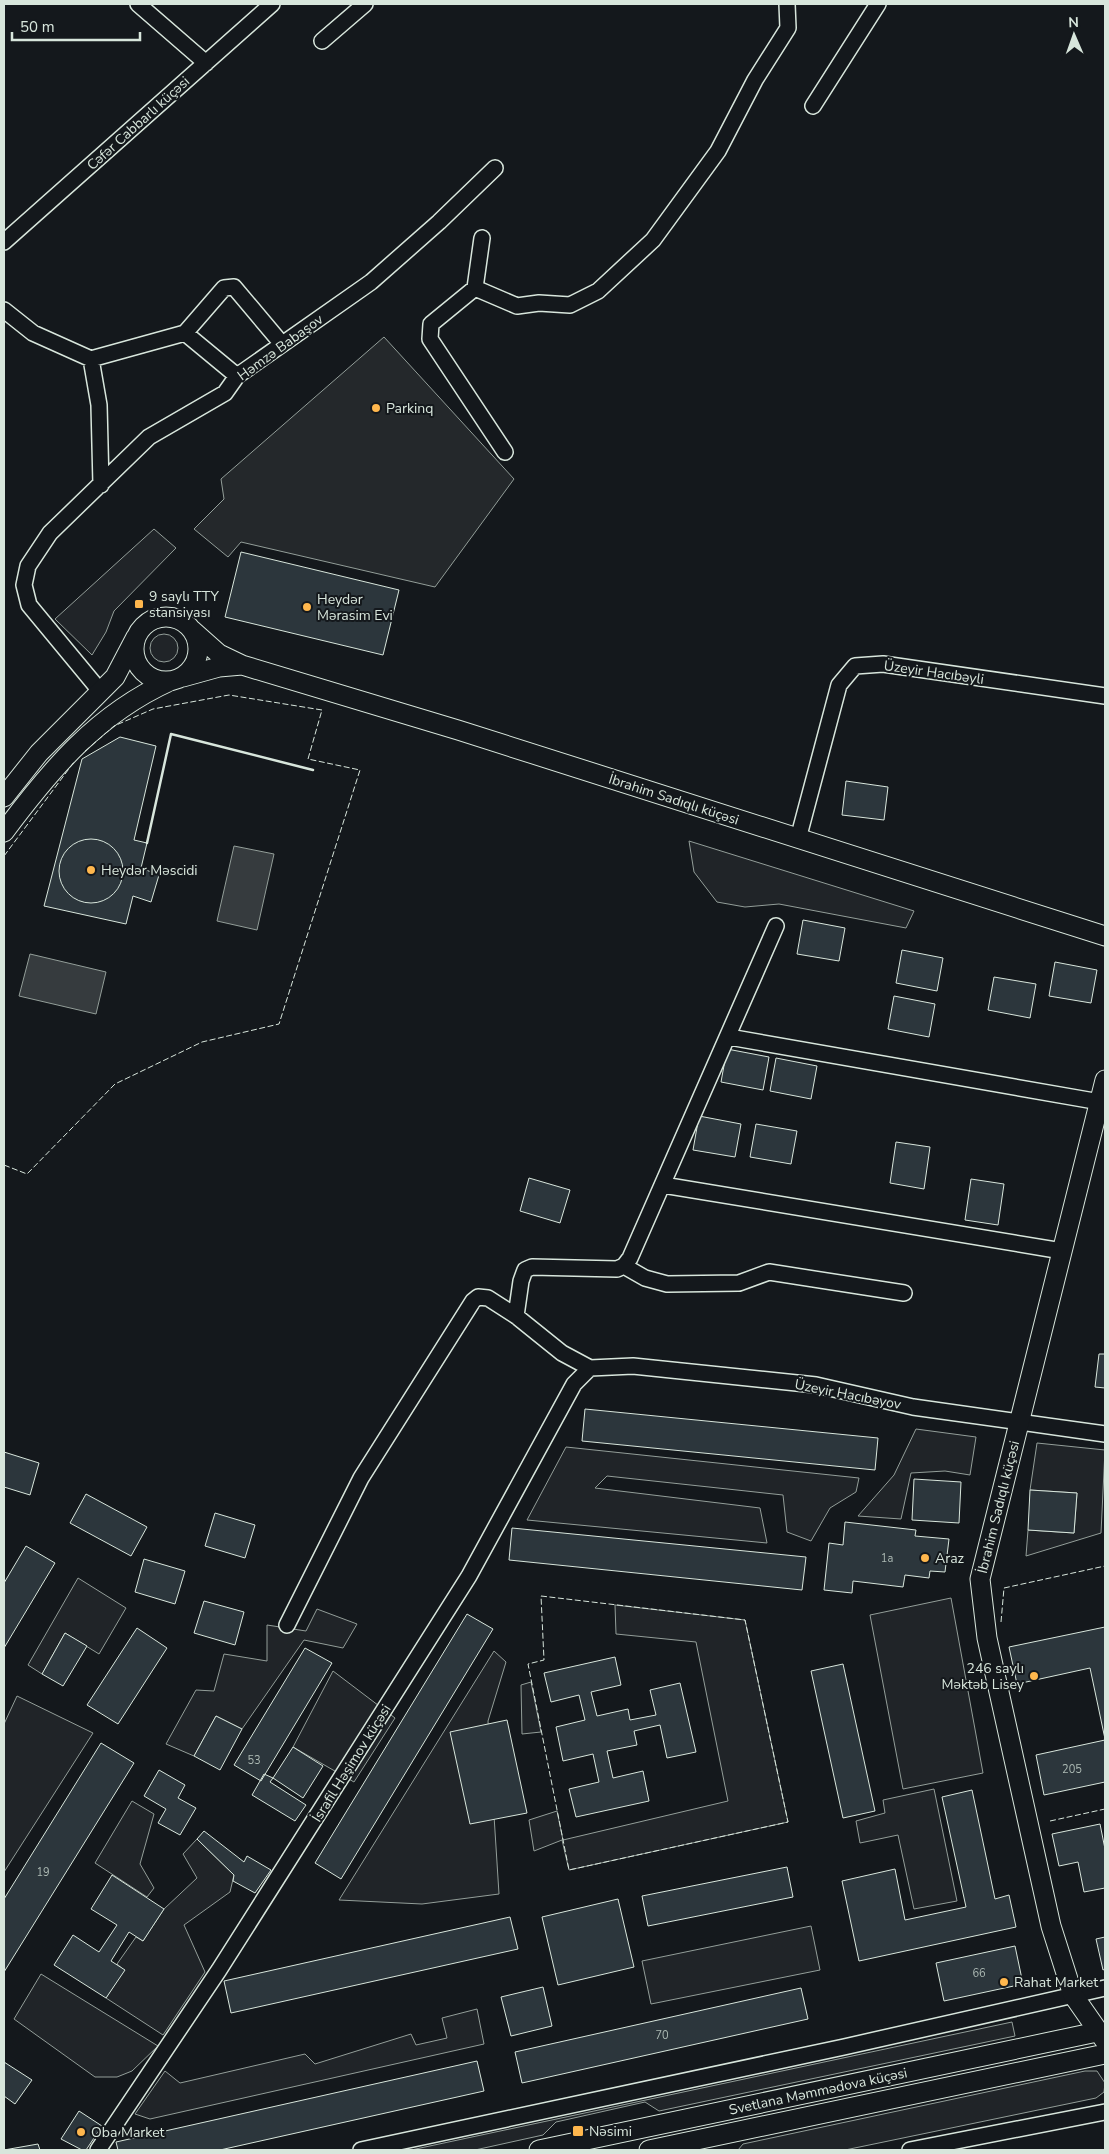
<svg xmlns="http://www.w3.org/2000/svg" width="1109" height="2154" font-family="'Nunito Sans',sans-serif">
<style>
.green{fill:#202428;stroke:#939e99}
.parking{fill:#24282b;stroke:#939e99}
.water{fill:#363b3e;stroke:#939e99}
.building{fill:#2c363c;stroke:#d8e6dc}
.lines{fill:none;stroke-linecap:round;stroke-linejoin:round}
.minor-casing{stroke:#d8e6dc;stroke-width:18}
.tertiary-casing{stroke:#d8e6dc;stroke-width:21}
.minor{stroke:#14181c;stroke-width:15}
.tertiary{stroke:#14181c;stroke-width:19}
.fence{stroke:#d8e6dc;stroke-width:1;stroke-dasharray:6 2.5;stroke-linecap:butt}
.wall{stroke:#d8e6dc;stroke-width:2.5}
.poi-dot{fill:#ffb74d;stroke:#14181c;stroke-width:2}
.labels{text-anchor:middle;stroke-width:4;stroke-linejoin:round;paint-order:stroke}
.number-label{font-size:11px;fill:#adbab4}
.street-label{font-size:14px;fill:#d8e6dc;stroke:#14181c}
.poi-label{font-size:14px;fill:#d8e6dc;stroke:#14181c;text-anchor:start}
</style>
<rect width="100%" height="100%" fill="#14181c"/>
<path class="green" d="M154,529L176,548L114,611L106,632L92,655L55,619Z
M150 648a14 14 0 1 1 28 0a14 14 0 1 1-28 0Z
M689,841L914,911L906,928L779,904L745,907L717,902L694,872Z
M916,1429L976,1437L970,1475L945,1471L911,1473L901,1519L858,1516L894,1475Z
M1037,1443L1105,1450L1101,1533L1026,1556L1028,1530L1074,1533L1077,1493L1030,1490Z
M566,1447L859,1478L856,1492L830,1508L811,1541L787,1532L783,1495L607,1476L595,1488L760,1508L767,1543L527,1520Z
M78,1578L126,1608L99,1654L65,1633L42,1674L28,1665Z
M951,1598L983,1773L903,1789L870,1615Z
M615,1605L745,1620L788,1822L569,1870L562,1840L534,1851L529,1820L557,1811L563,1840L728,1801L696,1642L616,1634Z
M317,1609L357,1624L343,1648L304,1640L242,1729L216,1716L194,1756L166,1744L196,1690L214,1691L224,1654L267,1661V1625L306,1631Z
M494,1651L506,1662L488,1721L499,1894L422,1904L339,1900Z
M333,1671L395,1718L354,1782L293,1747Z
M531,1682L541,1732L522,1734L521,1685Z
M17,1696L93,1733L4,1872V1724Z
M934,1789L957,1901L914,1909L898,1835L860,1843L856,1821L885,1813L883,1800Z
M132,1801L154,1814L140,1864L154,1888L147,1897L95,1863Z
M197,1839L234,1875L230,1892L184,1925L205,1972L163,2035L106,1998L124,1970L117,1964L136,1937L143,1941L164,1909L197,1878L183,1854Z
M811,1926L820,1970L651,2004L642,1961Z
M41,1974L158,2046L132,2071L117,2077H95L14,2019Z
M477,2009L484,2044L150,2119L135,2114L165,2071L180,2083L305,2054L315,2064L411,2034L416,2045L447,2038L442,2018Z
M1012,2022L1015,2036L659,2111L645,2102L556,2122L543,2135L475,2150H411Z
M1085,2071H1097L1105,2083L1104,2092L1096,2098L845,2150H738L743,2144Z"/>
<path class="parking" d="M384,337L514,479L435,587L241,542L228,557L194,529L224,499L221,479Z"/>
<path class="water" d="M234,846L274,854L257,930L217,921Z
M30,954L106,972L96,1014L19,996Z"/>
<path class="building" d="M241,552L399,590L383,655L225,617Z
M120,737L156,746L134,840L147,843L141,868L159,875L151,902L133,896L126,924L44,906L82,759Z
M846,781L888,787L884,820L842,815Z
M59 871a32 32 0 1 1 64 0a32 32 0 1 1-64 0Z
M803,920L845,928L839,961L797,954Z
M902,950L943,958L937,991L896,983Z
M1055,962L1097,970L1091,1003L1049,996Z
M994,977L1036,984L1030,1018L988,1010Z
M894,996L935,1004L929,1037L888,1029Z
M727,1049L769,1057L763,1090L721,1082Z
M776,1058L817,1066L811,1099L770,1091Z
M699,1116L741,1124L735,1157L693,1150Z
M756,1124L797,1131L791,1164L750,1157Z
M896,1142L930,1147L924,1189L890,1183Z
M529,1178L570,1190L560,1223L520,1211Z
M971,1179L1004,1184L998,1225L965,1220Z
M1099,1354H1105V1388L1095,1387Z
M585,1409L878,1438L875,1470L582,1441Z
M4,1452L39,1463L30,1495L4,1487Z
M914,1479L961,1482L959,1523L912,1520Z
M1030,1490L1077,1493L1074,1533L1028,1530Z
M86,1494L147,1527L131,1556L70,1523Z
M215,1513L255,1525L245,1558L205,1546Z
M845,1522L916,1530L915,1536L949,1539L945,1572L930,1571L929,1578L905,1575L903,1587L853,1581L852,1593L824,1590L829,1543L843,1545Z
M512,1528L806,1557L802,1590L509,1560Z
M26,1546L55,1563L4,1648V1583Z
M144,1559L185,1571L175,1604L135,1592Z
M204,1601L244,1612L235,1645L194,1633Z
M467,1614L493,1629L341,1879L315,1863Z
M1105,1627V1739L1090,1668L1017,1684L1009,1647Z
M137,1628L167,1648L118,1724L87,1705Z
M65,1633L87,1646L63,1686L42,1674Z
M305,1648L332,1663L261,1781L234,1765Z
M615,1657L621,1685L591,1692L597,1716L628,1709L630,1720L656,1715L650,1690L680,1683L696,1752L667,1758L660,1725L634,1731L637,1745L607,1751L613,1778L643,1771L649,1801L576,1817L569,1789L599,1782L593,1754L563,1761L556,1727L585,1720L579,1695L551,1702L544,1673Z
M843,1664L875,1811L843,1818L811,1671Z
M216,1716L242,1729L220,1770L194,1756Z
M507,1720L527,1813L470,1824L450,1732Z
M1105,1740V1782L1044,1795L1036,1755Z
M101,1743L134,1763L4,1972V1899Z
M293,1747L323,1766L303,1798L273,1778Z
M159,1770L185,1785L178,1798L196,1808L180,1835L158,1823L166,1809L144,1796Z
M264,1774L273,1778L270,1782L306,1805L295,1821L252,1795Z
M972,1790L995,1899L1009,1895L1016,1927L859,1961L842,1881L895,1869L905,1920L966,1907L942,1797Z
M1100,1824L1105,1849V1888L1084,1892L1078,1862L1059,1866L1052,1834Z
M204,1831L244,1862L247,1856L271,1870L255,1893L233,1881L234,1875L197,1839Z
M787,1867L793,1897L648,1926L642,1896Z
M112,1875L164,1909L143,1941L129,1932L111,1961L125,1970L106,1998L54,1965L73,1935L99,1952L117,1925L91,1909Z
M618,1899L634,1967L558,1985L542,1917Z
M510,1917L518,1949L231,2013L224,1981Z
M1105,1937V1969L1103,1970L1096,1939Z
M1015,1946L1023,1984L944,2001L936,1963Z
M543,1987L552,2026L511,2036L501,1997Z
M801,1988L808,2019L522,2083L515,2052Z
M477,2061L484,2091L220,2150H118L116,2142Z
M4,2062L32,2080L15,2104L4,2096Z
M79,2111L102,2126L86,2150H82L61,2139Z
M38,2144L40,2150H4Z"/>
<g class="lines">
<g class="minor-casing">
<path id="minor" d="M138,4L206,63
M322,41L365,4
M813,106L878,4
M482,238L475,288L517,306L539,303L570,305L598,291L653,240L718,151L755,80L788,28L787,4
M4,242L272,4
M475,288L431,324L430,339L505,452
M4,310L33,333L91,359L185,333L224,288L234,287L282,344
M185,333L237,376
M91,359L99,405L101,485
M101,692L29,605L24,585L28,566L50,533L149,437L225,393L237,376L371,282L439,222L495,168
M798,839L839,685L855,666L883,664L1105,696
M729,1037L1100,1102
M663,1185L1062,1251
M624,1266L645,1278L667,1284L739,1283L769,1272L904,1293
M516,1316L521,1281L525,1270L532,1267L617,1269L624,1266L630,1258L776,926
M590,1368L633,1366L816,1385L913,1407L1105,1434
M287,1625L361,1478L473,1301L478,1297L488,1298L516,1316L562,1353L590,1368
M98,2150L219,1970L469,1576L574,1384L590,1368
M361,2150L844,2047L1105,1988
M910,2150L1105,2112"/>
</g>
<g class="tertiary-casing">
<path id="tertiary" d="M134 649a32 32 0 1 1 64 0a32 32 0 1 1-64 0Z
M242,665L458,730L1105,936
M183,677L219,667L242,665L219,654L192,630
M4,797L39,753L115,677L136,637
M4,832C51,769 97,714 170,681
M1105,1080L980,1579L987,1638L1051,1926L1073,1995L1105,2041
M539,2150L1097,2032
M649,2150L1105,2054"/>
</g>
<use href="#minor" class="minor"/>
<use href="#tertiary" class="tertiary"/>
<path class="fence" d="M4,856L74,762
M4,1165L27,1174L115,1084L202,1042L279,1024L360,770L308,759L322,710L229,695L153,709L114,726L83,753
M541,1596L745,1620L788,1822L569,1870L528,1664L544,1660Z
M1001,1622L1004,1588L1105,1566
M1050,1821L1105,1809"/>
<path class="wall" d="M147,843L171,734L313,770"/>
</g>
<g class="poi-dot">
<circle cx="376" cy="408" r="5"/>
<rect x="134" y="599" width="10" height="10" rx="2.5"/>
<circle cx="307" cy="607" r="5"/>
<circle cx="91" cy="870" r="5"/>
<circle cx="925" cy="1558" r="5"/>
<circle cx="1034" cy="1676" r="5"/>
<circle cx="1004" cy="1982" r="5"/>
<rect x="572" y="2125" width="12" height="12" rx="2.5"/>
<circle cx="81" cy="2132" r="5"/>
</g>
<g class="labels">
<g class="number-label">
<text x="887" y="1562">1a</text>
<text x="254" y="1764">53</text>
<text x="1072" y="1773">205</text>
<text x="43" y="1876">19</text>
<text x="979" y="1977">66</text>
<text x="662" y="2039">70</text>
</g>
<g class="street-label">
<text transform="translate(138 123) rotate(-42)" y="5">Cəfər Cabbarlı küçəsi</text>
<text transform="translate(280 347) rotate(-36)" y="5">Həmzə Babaşov</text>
<text transform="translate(934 672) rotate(8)" y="5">Üzeyir Hacıbəyli</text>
<text transform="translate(674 799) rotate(18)" y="5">İbrahim Sadıqlı küçəsi</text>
<text transform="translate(848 1394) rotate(11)" y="5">Üzeyir Hacıbəyov</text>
<text transform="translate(998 1507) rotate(-76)" y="5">İbrahim Sadıqlı küçəsi</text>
<text transform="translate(351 1763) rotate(-58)" y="5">İsrafil Həşimov küçəsi</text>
<text transform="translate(818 2091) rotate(-12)" y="5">Svetlana Məmmədova küçəsi</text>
</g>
<g class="poi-label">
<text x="386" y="413">Parkinq</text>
<text x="149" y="601">9 saylı TTY<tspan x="149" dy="16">stansiyası</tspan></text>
<text x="317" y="604">Heydər<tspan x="317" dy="16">Mərasim Evi</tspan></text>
<text x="101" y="875">Heydər Məscidi</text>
<text x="935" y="1563">Araz</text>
<text x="1024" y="1673" text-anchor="end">246 saylı<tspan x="1024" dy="16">Məktəb Lisey</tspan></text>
<text x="1014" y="1987">Rahat Market</text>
<text x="589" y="2136">Nəsimi</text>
<text x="91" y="2137">Oba Market</text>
</g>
</g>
<rect width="1109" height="2154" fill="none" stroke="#d8e6dc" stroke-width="10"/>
<g transform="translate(1074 35) rotate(358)" stroke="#14181c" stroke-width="4" paint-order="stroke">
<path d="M0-4L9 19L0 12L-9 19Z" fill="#d8e6dc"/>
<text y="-8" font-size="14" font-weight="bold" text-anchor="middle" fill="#d8e6dc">N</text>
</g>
<path d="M12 32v8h128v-8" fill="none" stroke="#d8e6dc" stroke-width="2.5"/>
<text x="20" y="32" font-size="15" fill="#d8e6dc" stroke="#14181c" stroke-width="4" paint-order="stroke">50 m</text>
</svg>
